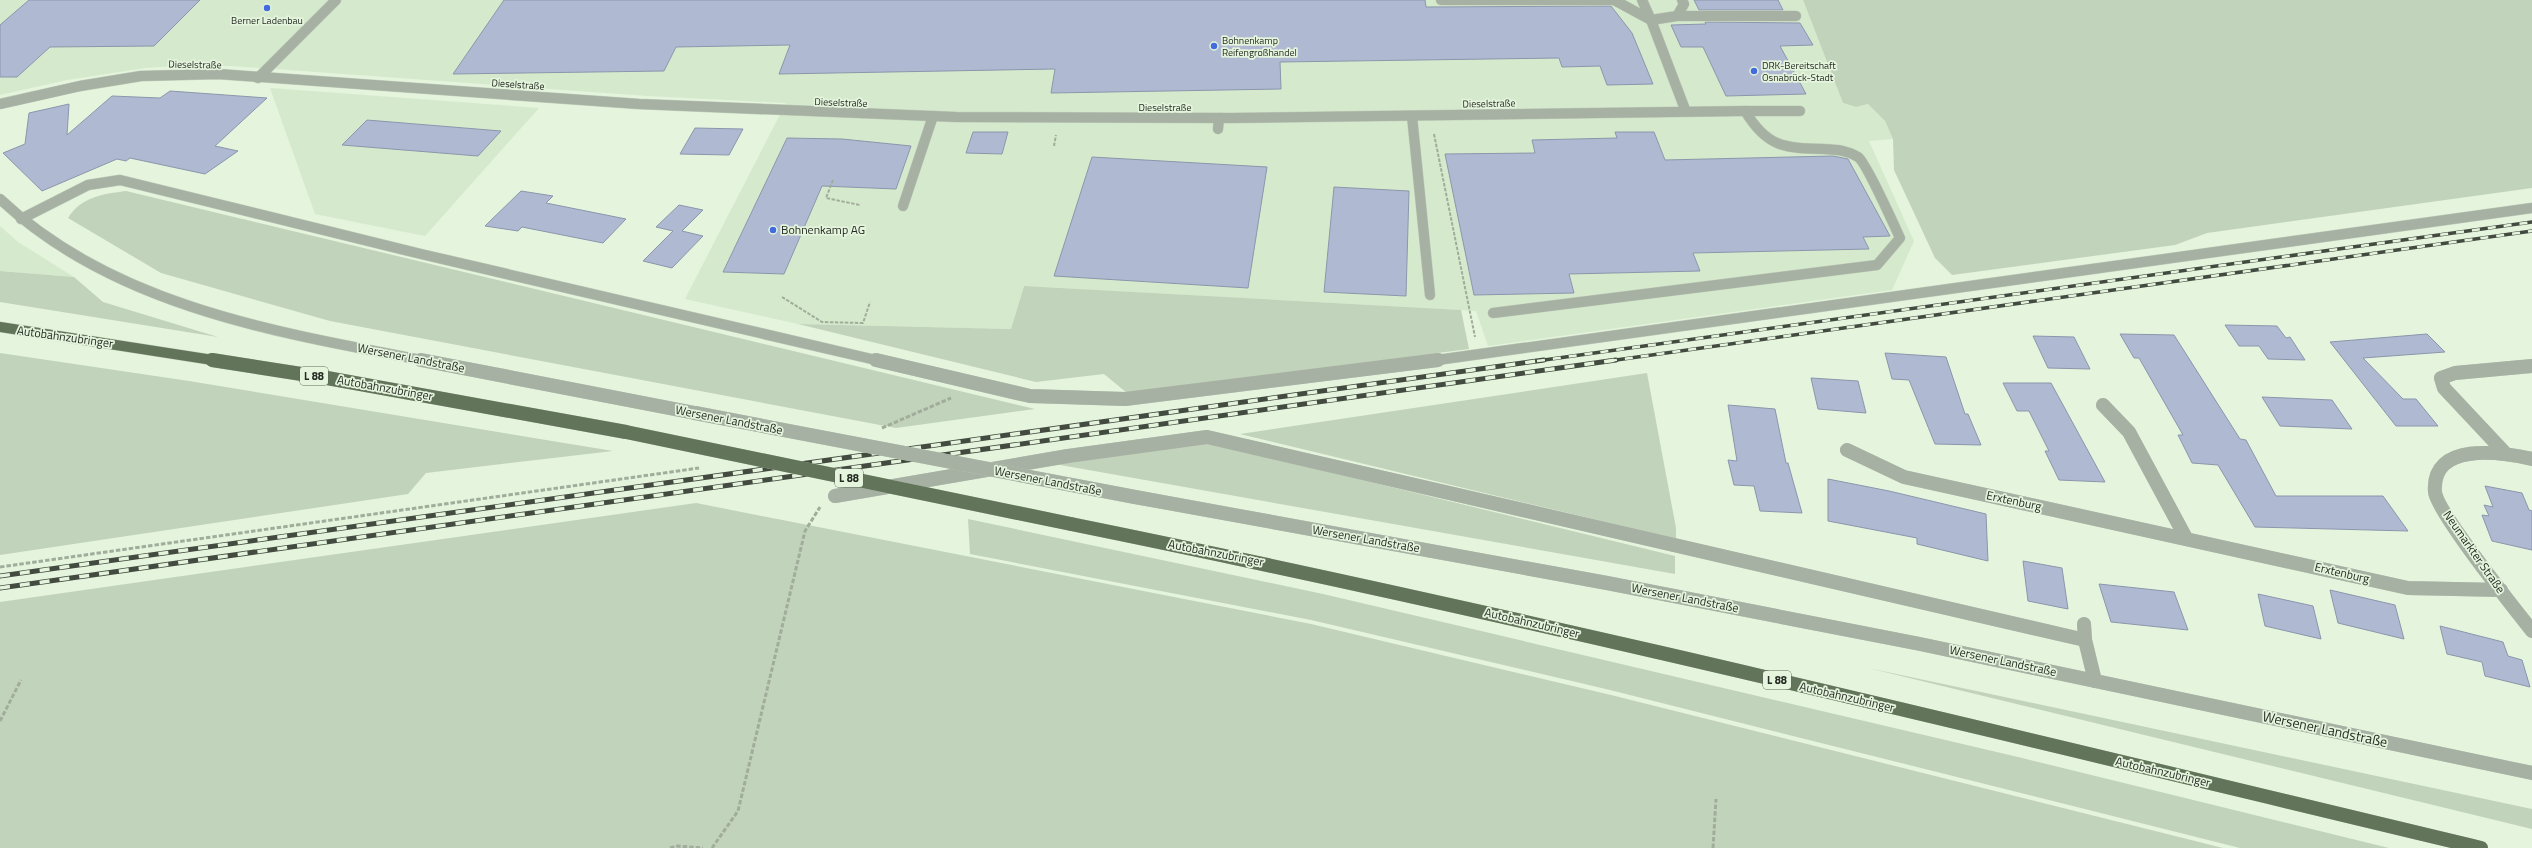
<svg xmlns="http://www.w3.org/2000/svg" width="2532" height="848" font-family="'Titillium Web',sans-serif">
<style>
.built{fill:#d5eacc}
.green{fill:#c2d3bb}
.building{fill:#afbad2;stroke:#8b96ac}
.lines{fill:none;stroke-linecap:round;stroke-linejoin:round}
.service-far1-casing{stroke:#c2d0bc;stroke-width:11}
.service-casing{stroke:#c2d0bc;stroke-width:14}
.minor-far1-casing{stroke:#c2d0bc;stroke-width:11}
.minor-casing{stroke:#c2d0bc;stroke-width:14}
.trunk-far1-casing{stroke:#c2d0bc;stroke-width:11}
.trunk-casing{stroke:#c2d0bc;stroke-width:14}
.path-far1{stroke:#a1ad9b;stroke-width:2;stroke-dasharray:3.5 1.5;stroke-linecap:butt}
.path{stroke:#a1ad9b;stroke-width:3;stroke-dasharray:4.5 2;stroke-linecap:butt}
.service-far1{stroke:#a7b1a3;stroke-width:10}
.service{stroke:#a7b1a3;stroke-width:14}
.minor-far1{stroke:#a7b1a3;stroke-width:10}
.minor{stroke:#a7b1a3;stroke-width:14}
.trunk-far1{stroke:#62745a;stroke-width:10}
.trunk{stroke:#62745a;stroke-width:14}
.rail-far1-casing{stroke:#434a3f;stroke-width:3.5}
.rail-casing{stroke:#434a3f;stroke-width:5}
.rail-far1{stroke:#e4f4dd;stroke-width:2.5;stroke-dasharray:8;stroke-linecap:butt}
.rail{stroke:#e4f4dd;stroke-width:3.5;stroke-dasharray:10;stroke-linecap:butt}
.minor-bridge-casing{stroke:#c2d0bc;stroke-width:14;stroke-linecap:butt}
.trunk-bridge-casing{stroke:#c2d0bc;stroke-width:14;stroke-linecap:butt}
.minor-bridge{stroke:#a7b1a3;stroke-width:14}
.trunk-bridge{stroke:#62745a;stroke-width:14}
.poi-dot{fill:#426cde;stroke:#e4f4dd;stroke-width:1.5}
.labels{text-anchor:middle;stroke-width:3.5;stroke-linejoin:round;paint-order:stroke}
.far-poi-label{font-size:10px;fill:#262c23;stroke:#e4f4dd;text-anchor:start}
.far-street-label{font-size:10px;fill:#262c23;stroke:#e4f4dd}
.shield{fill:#e4f4dd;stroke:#5f685b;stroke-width:1}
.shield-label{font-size:11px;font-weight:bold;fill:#262c23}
.poi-label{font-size:12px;fill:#262c23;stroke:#e4f4dd;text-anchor:start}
.street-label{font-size:12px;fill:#262c23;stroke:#e4f4dd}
.near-street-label{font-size:14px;fill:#262c23;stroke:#e4f4dd}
</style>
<rect width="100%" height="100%" fill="#e4f4dd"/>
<path class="built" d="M0,0H1803L1843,103L1856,107L1868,104L1885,121L1893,139L1869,141L1914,241L1892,290L1488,346L1476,311L1024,286L1011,329L798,324L685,299L786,103L648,96L232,66H175L146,68L67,80L0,95Z
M270,88L539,108L425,236L315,214Z
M0,226L18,242L74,277L0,271Z"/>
<path class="green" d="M1803,0H2532V188L2207,233L2175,245L1952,275L1935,258L1894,170L1893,139L1885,121L1868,104L1856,107L1843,103Z
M126,191L1035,409L896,428L330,321L161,273L68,218C81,197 103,194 126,191Z
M0,271L74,277L103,302L218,337L0,302Z
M1024,286L1461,310L1469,349L1127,393L1104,374L1036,382L798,324L1011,329Z
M0,353L189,381L613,451L426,473L408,494L0,555Z
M1647,373L1676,528V539L1240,434Z
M1198,440L1675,556V574L1049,463Z
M696,503L1311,624L1611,695L2223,848H0V602Z
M968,519L1323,594L2018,757L2389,848H2240L1610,690L1311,620L970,554Z
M1868,668L2532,809V829Z"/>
<path class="building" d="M29,0H200L154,46L50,47L17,77H0V25Z
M504,0H1425L1426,7L1611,6L1632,33L1653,84L1607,85L1600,66L1562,67L1559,58L1280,62L1281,89L1051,93L1055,69L779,74L790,45L676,47L664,71L453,74Z
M1694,0H1778L1783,10H1699Z
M1705,22L1800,23L1813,45L1780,46L1806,94L1726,96L1703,47H1681L1671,25L1706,24Z
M170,91L267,98L215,146L238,151L205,174L130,158L126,161L117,159L42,191L3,153L25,144L29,113L69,104L67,135L112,96L160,98Z
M367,120L501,131L478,156L342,145Z
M695,128L743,129L729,155L680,154Z
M973,132H1008L1002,154L966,153Z
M1615,132H1654L1665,160L1833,156L1848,159L1890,236L1863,237L1869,249L1693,253L1700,271L1569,274L1574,293L1474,295L1445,154L1535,153L1532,140L1617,138Z
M787,138L842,139L911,146L896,189L822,186L784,274L723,272Z
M1092,157L1267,167L1248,288L1054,276Z
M1334,187L1409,191L1406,296L1324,292Z
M521,191L553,196L546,203L626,219L603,243L522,227L518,231L485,226Z
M679,205L703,210L682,231L703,236L672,268L643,261L673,231L656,227Z
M2225,325L2277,326L2286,338L2290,337L2305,360L2268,359L2259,346H2239Z
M2120,334L2174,335L2240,439L2246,440L2276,496H2383L2408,531L2255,527L2218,465L2192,463L2178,435H2183L2139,358H2134Z
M2427,334L2445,352L2363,358L2403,399H2416L2438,426H2396L2330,342Z
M2033,336L2074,337L2090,369L2048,368Z
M1885,353L1946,357L1965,414H1968L1981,445L1935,444L1909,380L1892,379Z
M1811,378L1858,381L1866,413L1818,409Z
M2003,383H2051L2105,482L2059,480L2045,451H2049L2029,411H2017Z
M2262,397L2332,400L2352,429L2280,426Z
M1728,405L1775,409L1786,463H1788L1802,513L1760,511L1754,486L1734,485L1728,460L1737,461Z
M1828,479L1889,491L1986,514L1988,561L1917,544V538L1828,521Z
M2485,486L2522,493L2529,510L2532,511V550L2492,541L2482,515L2489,516L2484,505L2493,507Z
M2023,561L2062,568L2068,609L2028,601Z
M2099,584L2174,592L2188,630L2111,622Z
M2330,590L2395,605L2404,639L2338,623Z
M2258,594L2313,606L2321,639L2265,626Z
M2440,626L2503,642L2508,656L2522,660L2530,687L2485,676L2482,662L2447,654Z"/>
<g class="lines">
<g class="service-far1-casing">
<path id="service-far1" d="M1441,0H1614L1651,20L1677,16L1684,4L1682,0
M1642,0L1651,20
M1677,16H1796
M258,78L336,0
M1745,111H1800
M1412,116L1430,295
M1218,129L1219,118
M903,206L933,116
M21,219L88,185L120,180L421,254L880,361
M1493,313L1877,265L1900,238C1894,225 1866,162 1858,157C1847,150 1836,150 1824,149C1783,148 1767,147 1745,111
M1430,361L2532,208"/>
</g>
<g class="service-casing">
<path id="service" d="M876,360L1030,396L1125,399L1438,360
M835,496L1068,456L1207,437L2085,640
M2084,624L2085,640L2095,681"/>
</g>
<g class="minor-far1-casing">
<path id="minor-far1" d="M1651,20L1686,112
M0,104L80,86L141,76L218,74L639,104L956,117L1232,118L1745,111
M0,199C113,306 279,333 427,361"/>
</g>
<g class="minor-casing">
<path id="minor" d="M421,360L695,413
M2103,405L2129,432L2186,538
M1847,450L1904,477L2408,588L2501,590
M2505,453L2444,388L2441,378L2455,373L2532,366
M2532,459C2501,452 2431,441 2435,492C2437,512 2515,609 2532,631
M1135,497L1607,583L1920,644L2532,773"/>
</g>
<g class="trunk-far1-casing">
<path id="trunk-far1" d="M0,327L219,361"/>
</g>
<g class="trunk-casing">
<path id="trunk" d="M212,360L327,378L626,432
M1071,524C1544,620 2012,736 2481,848"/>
</g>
<path class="path-far1" d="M1434,134L1475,337
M1054,146L1056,135
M833,180L826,198L860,205
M782,297L822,322L863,323L870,302"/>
<path class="path" d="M882,428L951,398
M0,567L699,468
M0,721L21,680
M670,848L677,846L703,848
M712,848L738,811L805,531L820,507
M1713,848L1716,799"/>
<use href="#service-far1" class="service-far1"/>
<use href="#service" class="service"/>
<use href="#minor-far1" class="minor-far1"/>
<use href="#minor" class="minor"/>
<use href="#trunk-far1" class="trunk-far1"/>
<use href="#trunk" class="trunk"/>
<g class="rail-far1-casing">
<path id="rail-far1" d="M1537,361L2532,222
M1609,361L2532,231"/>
</g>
<g class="rail-casing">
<path id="rail" d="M0,576L1544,360
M0,588L1616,360"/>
</g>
<use href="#rail-far1" class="rail-far1"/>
<use href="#rail" class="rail"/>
<g class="minor-bridge-casing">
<path id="minor-bridge" d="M695,413L1135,497"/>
</g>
<g class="trunk-bridge-casing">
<path id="trunk-bridge" d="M626,432L1071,524"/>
</g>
<use href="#minor-bridge" class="minor-bridge"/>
<use href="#trunk-bridge" class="trunk-bridge"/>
</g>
<g class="poi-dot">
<circle cx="267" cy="8" r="4"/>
<circle cx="1214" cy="46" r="4"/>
<circle cx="1754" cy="71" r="4"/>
<circle cx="773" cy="230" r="4"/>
</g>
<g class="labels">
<g class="far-poi-label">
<text x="267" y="24" text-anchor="middle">Berner Ladenbau</text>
<text x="1222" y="44">Bohnenkamp<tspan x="1222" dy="12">Reifengroßhandel</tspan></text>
<text x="1762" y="69">DRK-Bereitschaft<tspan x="1762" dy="12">Osnabrück-Stadt</tspan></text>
</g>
<g class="far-street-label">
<text transform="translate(195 64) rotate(1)" y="4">Dieselstraße</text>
<text transform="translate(518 84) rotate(4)" y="4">Dieselstraße</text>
<text transform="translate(841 102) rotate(2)" y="4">Dieselstraße</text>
<text transform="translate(1489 103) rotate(-1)" y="4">Dieselstraße</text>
<text x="1165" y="111">Dieselstraße</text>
</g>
<g class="shield">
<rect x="300" y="367" width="28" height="18" rx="3"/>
<rect x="835" y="469" width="28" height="18" rx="3"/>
<rect x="1763" y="671" width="28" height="18" rx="3"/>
</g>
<g class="shield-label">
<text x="314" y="380">L 88</text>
<text x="849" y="482">L 88</text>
<text x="1777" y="684">L 88</text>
</g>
<g class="poi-label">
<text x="781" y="234">Bohnenkamp AG</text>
</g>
<g class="street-label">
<text transform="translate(65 337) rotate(8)" y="4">Autobahnzubringer</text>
<text transform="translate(411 358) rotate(11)" y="4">Wersener Landstraße</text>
<text transform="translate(385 388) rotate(10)" y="4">Autobahnzubringer</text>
<text transform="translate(729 420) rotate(11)" y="4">Wersener Landstraße</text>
<text transform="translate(1048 481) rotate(11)" y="4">Wersener Landstraße</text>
<text transform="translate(2014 501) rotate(12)" y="4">Erxtenburg</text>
<text transform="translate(1366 539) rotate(10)" y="4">Wersener Landstraße</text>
<text transform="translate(2474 552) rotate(55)" y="4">Neumarkter Straße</text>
<text transform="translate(1216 553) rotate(11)" y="4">Autobahnzubringer</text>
<text transform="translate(2342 573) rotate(13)" y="4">Erxtenburg</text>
<text transform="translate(1685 598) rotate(11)" y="4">Wersener Landstraße</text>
<text transform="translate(1532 623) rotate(13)" y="4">Autobahnzubringer</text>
<text transform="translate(2003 661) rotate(12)" y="4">Wersener Landstraße</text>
<text transform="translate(1847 697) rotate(13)" y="4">Autobahnzubringer</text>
<text transform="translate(2163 772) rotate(13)" y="4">Autobahnzubringer</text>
</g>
<g class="near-street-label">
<text transform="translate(2325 729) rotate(12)" y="5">Wersener Landstraße</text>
</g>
</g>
</svg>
